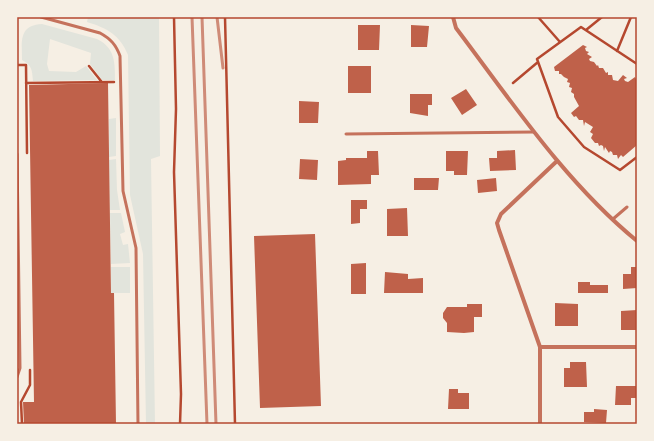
<svg xmlns="http://www.w3.org/2000/svg" width="654" height="441" font-family="Arial,sans-serif">
<style>
.green{fill:#e2e4dc}
.building{fill:#bf614a}
.lines{fill:none;stroke-linecap:round;stroke-linejoin:round}
.path{stroke:#b5482f;stroke-width:2.5}
.service{stroke:#c5725c;stroke-width:3}
.minor{stroke:#c5725c;stroke-width:4}
.rail{stroke:#cf8b77;stroke-width:3}
.neatline{fill:none;stroke:#b5482f;stroke-width:1.5}
</style>
<rect width="100%" height="100%" fill="#f6efe4"/>
<path class="green" d="M88,17H159L160,156L151,159L155,424H146L143,254L130,195L128,55C120,35 107,28 87,22Z
M42,24L97,39C115,48 115,62 115,80H102L90,64L91,53L50,39L47,64L49,71L76,72L86,66L97,80L33,81C32,70 32,65 22,60C22,43 18,25 42,24Z
M116,118V156L109,157V119Z
M116,159L117,190L120,210H110L109,160Z
M110,213H121L125,232L120,234L123,245L128,244L130,263L111,264Z
M111,267H130V293H111Z"/>
<path class="building" d="M358,25H380L379,50H358Z
M411,25L429,26L427,47H411Z
M583,45L587,47L585,48L586,51L589,52L587,54L592,57L589,59L590,61L594,62L597,66L598,65L599,68H603L606,73L608,72V75H612L613,80L618,81L623,75L627,78L624,79L625,81L628,82L635,77L637,81V145L623,157L621,155L618,159L617,155H613L612,152L610,151L609,153L605,147L604,151L603,146L601,145L599,146L598,143H595L591,138L593,134L590,132L593,127L585,122L584,126L583,120H579L576,116L574,117L571,113L579,106L574,97V94L571,92L572,88L569,87L570,83L567,82L568,79L564,77L561,74H559V71H555L554,67Z
M348,66H371V93H348Z
M108,83L111,293H114L116,424H24L23,402H34L29,85Z
M466,89L477,105L462,115L451,98Z
M410,94H432V105H428V116L410,113Z
M299,101L319,102L318,123H299Z
M515,150L516,170L490,171L489,158H497V151Z
M367,151H378L379,175H371V184L338,185V161L346,160V158H367Z
M446,151H468L467,175H454V171H446Z
M300,159L318,160L317,180L299,179Z
M414,178H439L438,190H414Z
M496,178L497,191L478,193L477,180Z
M351,200H367V209H360V223L351,224Z
M407,208L408,236H387V209Z
M315,234L321,406L260,408L254,236Z
M366,263V294H351V264Z
M631,267H637V288L623,289V274H631Z
M385,272L408,274V279L423,278V293H384Z
M578,282H590V285H608V293H578Z
M555,303L578,304V326H555Z
M467,304H482V317H474V332L464,333L447,332V323L443,318V313L447,307H467Z
M637,310V330H621V311Z
M570,362H586L587,387H564V368H570Z
M616,386H637V398H631V405H615Z
M449,389H458V393H469V409H448Z
M594,409L607,410L606,423L584,422V412H594Z"/>
<g class="lines">
<path class="path" d="M174,17L176,109L174,172L181,394L180,424
M225,17L235,424
M538,17L560,42
M586,30L602,17
M617,51L631,17
M637,64L581,27L537,59L558,117L584,147L620,170L637,157
M17,65H26L27,153
M89,66L101,81
M26,83L114,82
M513,83L538,62
M22,424L21,402L30,385V370"/>
<path class="service" d="M41,17L100,33C111,39 116,45 120,56L123,191L136,248L138,424
M346,134L534,132
M17,154L20,368L17,377
M613,219L627,207"/>
<path class="minor" d="M453,17L456,28C512,102 565,182 637,241
M540,347H637
M540,424V347L499,230L497,223L501,214L557,161"/>
<path class="rail" d="M192,17L207,424
M202,17L216,424
M217,17L223,68"/>
</g>
<rect width="654" height="441" fill="none" stroke="#f6efe4" stroke-width="36"/>
<rect x="18" y="18" width="618" height="405" class="neatline"/>
</svg>
